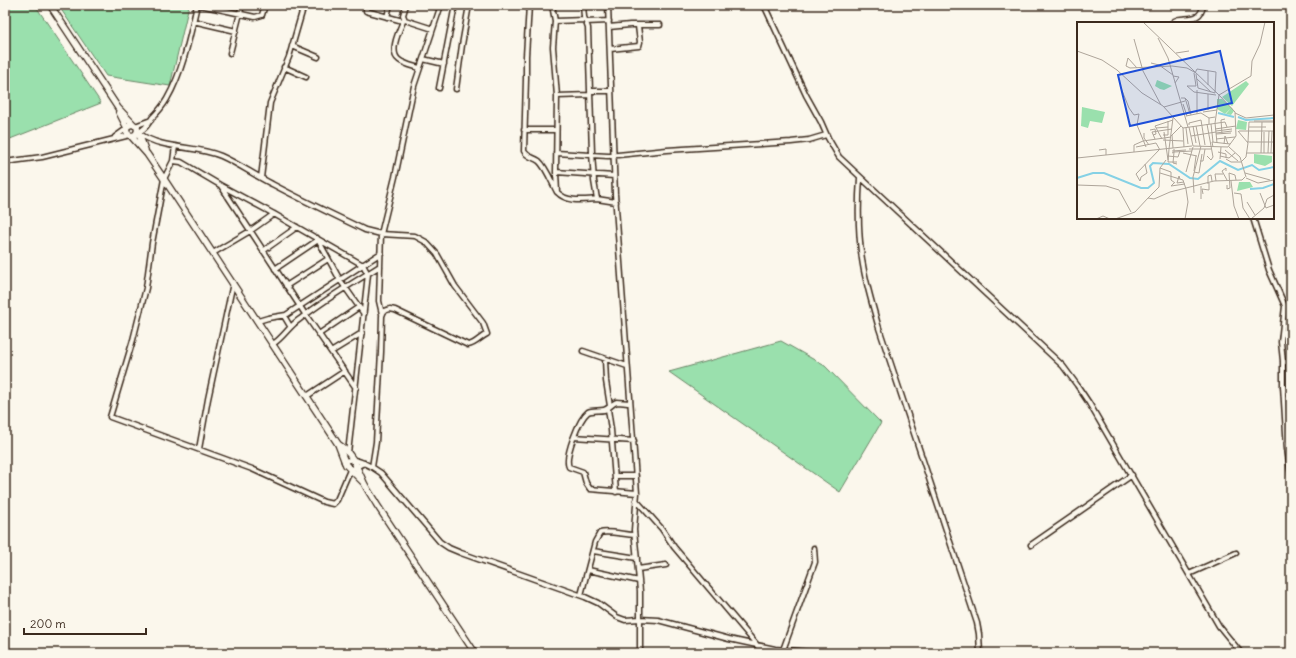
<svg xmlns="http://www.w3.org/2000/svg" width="1296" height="658" font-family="Delius,sans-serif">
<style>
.green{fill:#9ae0ad;stroke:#6a8566}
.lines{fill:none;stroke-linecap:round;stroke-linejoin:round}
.street-casing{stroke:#3b2a1e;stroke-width:7}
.secondary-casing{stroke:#3b2a1e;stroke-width:8}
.street{stroke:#fbf7ec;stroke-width:4}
.secondary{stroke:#fbf7ec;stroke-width:5.5}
.inset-river{fill:none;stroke:#85d1e5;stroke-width:2}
.inset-road{fill:none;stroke:#aea59a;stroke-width:1}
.view{fill:#1d4ed8;fill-opacity:0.15;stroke:#1d4ed8;stroke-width:2}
.inset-edge{fill:none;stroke:#3b2a1e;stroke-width:2}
</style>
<rect width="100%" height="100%" fill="#fbf7ec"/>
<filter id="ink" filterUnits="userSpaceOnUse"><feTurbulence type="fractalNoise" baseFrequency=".025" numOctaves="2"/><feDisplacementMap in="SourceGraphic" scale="8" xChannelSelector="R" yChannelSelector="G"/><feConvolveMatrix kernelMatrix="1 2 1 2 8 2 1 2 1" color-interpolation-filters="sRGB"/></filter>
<g filter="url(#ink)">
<path class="green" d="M5,5H35L101,103L5,141Z
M58,5H189L170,86L106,76Z
M781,341L825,366L881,423L840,492L669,372Z"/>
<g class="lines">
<g class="street-casing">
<path id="street" d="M200,5L255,17L262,15L265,5
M366,5V11L403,21
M406,5L403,15L405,20L433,29
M431,5L440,8
M529,5L526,56V79L524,151C527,157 533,157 539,161C546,167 552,183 557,192
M552,5L555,21L553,47L557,96L556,172L557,192C567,203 584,200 597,199
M583,5L584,17L588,28L592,153L594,181L597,199L616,202
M608,5L615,194L637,493L634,530L640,591V653
M764,5L806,95L821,122L828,138L839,157L1063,366L1077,385L1089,403L1219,626L1241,653
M387,17L390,5
M404,19C400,29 388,52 399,60C404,64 413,66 419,68
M193,21L236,31
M555,21L585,20
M586,22L609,21
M1172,23C1180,13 1201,26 1203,5
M609,27L630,25H660
M292,46L318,57
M610,49L639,46L640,42L638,26
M230,53L242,5
M423,59L444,64
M284,67L306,77
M439,88L455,5
M456,89L462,45L469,5
M590,91H611
M557,96L590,95
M135,126L151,120
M524,130H556
M137,132C144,131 148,124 152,118C158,112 163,106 167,99C183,71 190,36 197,5
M140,134C163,150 195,145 221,156C239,164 254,175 272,184C302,200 334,215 365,230L381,234L415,236L426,242L437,254L455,286L483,323L487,334C480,337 476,344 468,345L395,310L390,309L384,311L382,316L381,352L376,442L372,467
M115,137L126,129
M556,153L608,156L667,150L791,142L809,140L826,135
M173,161L175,146
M5,162L42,157L130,135
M556,172L614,176
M261,178L270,103L289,57L304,5
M860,178C858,205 858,232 862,259C865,281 872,303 878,325L977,623L979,634L980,653
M221,186L305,314L356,388
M1253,218L1269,270L1285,306L1281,342L1283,361V386L1287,449L1291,476
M317,238L340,280L364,314
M263,251L297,227
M213,253L250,231L274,214
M275,269L318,240
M286,286L328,259
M382,314L379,301L381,234L395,177L414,86L441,5
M284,316L290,326
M258,321L268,318L286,315L381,253
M319,334L359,307
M273,344C284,337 289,326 300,319C325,299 353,283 380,266
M583,351L627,366
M331,352L362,333
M605,359L606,381L610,406
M1283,361L1291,364
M1283,386L1291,395
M307,396L345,371
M630,403C626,403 621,402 617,402C612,403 609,409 604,410C599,411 592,410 588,412C579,419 564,457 569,467L583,472L586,483L590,489L637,493
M608,409L611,430L616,492
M574,437L634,441
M199,449L208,399L233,283
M348,453L368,274L363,265L274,214L220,185L181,162L173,161L164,179L152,243L146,288L133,340L110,417L252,469L324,502L333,504L337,500L350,470L364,463
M344,462C353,455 373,467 381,473L440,542L449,548L461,553L585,597L598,603L617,617L625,620L640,619L658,620L729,639L775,649L822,653
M615,476H636
M636,500L662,529L674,547L757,645L762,653
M1031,545L1132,475
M593,551L637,558
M638,569L666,565
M588,570L639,581
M1189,574L1236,553
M581,595L595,542L600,533C608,530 625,535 634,535
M783,650L815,562L814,548"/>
</g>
<g class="secondary-casing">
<path id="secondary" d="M50,5L118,108L134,125
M119,112L127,128
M126.5 130a5.5 5.5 0 1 1 11 0a5.5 5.5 0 1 1-11 0Z
M137,132L140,137L145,150
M131,136L147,154L164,179L338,444L346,465L364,483
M338,444C353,454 357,468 364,483C368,491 373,498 377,505L475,653"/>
</g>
<use href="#street" class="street"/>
<use href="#secondary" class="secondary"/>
</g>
</g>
<g transform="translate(1077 22)">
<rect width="197" height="197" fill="#fbf7ec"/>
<path d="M80,58L95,64L87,68L83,67L78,64ZM169,59L172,62L155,84L145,75ZM140,77H145L155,86L157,89L154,93L149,92L154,86L148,92L140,87ZM5,85L28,90L25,101L13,99L11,106L4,104ZM161,98L170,100L169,108L159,107ZM177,132L195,134V140L188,144L177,141ZM162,160H173L176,165L160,169Z" fill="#9ae0ad"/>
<path class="inset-river" d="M141,91L157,95M161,95L169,98L197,96M0,156L16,151H27L64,166H71L77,161L73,144L76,141L92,142L113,156L121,157L143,139L161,148L175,143L182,148L197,145M173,167L186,166L197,162"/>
<path class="inset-road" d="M66,0L142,73M81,16L91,36L111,105M57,17L66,49L84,83M0,29L25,38L40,48L65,71L86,84L106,106L148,100L150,105M99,31L112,29M51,36L49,44L53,46L95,44L110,46L119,51M51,36L60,46M74,41L82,43L96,53M131,49V63M118,51L120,47L139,50L138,71L121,66L119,52M96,54L102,55L98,61M120,57L134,70M110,64L117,70L139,73M110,64H119L117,51M44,66L52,86L57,93L62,92L60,103L69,125M142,73L174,54L175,39L183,22L188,0M142,73L158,90L159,114L151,125M104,76H108L113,92M108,76L111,79L114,93M106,82L110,94M87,85L108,79M131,88V72M126,90L140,88M158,91L169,96L197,93M120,92V68M109,94L124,91L132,96M177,99H197M138,101L142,73M138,101L140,121M132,102V96L138,95M134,102L136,120M112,103V101L124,98L128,123M116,104L119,121M119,104L123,124M112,105L116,124M172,105H189M79,106L91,105M106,106L107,125M109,106L111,122M138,107L159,104M73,108L78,107L79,112L76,113M139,109L155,107M162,109H197M87,110L91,138M67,111V116L72,123M139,111L155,109M139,112L154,111M145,112L144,98L148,97M86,113H91V99M95,113L96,126M94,114L104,104M114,114L139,110M78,117L75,110L95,107M85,117L78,104L96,98M139,117L158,115M86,118L106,119M66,119L94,115M170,120H197M171,120L172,100H197M147,122L148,114L151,122M116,124L151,125M59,125L79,121L83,128M136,125L135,120L153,122M152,125L163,135L169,155M92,127L96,96M92,127L91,140H100M97,127V130L115,129M112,127H134M22,128L29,127V133M148,128L161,139M95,129L109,128M57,130V123L66,119M141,130L149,132V136M95,131L97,130L96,141L100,142M106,131L120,134M170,131H197M184,131L185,100M187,131V110M191,131L192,109M194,131L195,109M197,131V114M91,134L101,135L103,129M130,134L134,138L136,135L130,102M143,134L152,136L158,131M0,136L115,124M143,137L144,125M149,137L154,140H164L169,135L171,121L161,109M123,139H126L128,127M83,146L94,150V158L98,161M117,149L119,134M149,149V146L145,149L150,158M109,150L116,125M117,150L122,151L125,132M83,151L106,158L109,167M168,151L193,158M64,155L63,159L59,152L82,128M64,155L70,151L68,142M169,156L181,161L197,158M103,157L102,154L100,161L107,160M139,159L138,152H146M154,159L157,184L162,197M97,161L94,164L108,162M131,162V154L134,153L135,159M0,163L29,164L42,168L54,190M150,163V167L153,166L152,151L158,153L159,158M124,164V177M117,171L116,155L124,124M157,171L164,172L166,186L173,197M183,171L189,186L197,183M126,172L125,167L132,168V161M71,176L82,165L83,146L89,138M170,180L178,193M19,197L26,194L33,197M38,197L58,190L71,176L77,177L93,170L137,159L165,158L168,155M108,197L111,180L109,167M174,197L187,186L190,177L197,173"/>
<path class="view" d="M143,29L155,81L53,104L41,53Z"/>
<rect width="197" height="197" class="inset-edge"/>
</g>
<rect width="1296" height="658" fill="none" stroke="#fbf7ec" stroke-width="20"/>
<rect x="10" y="10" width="1276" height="638" fill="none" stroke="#3b2a1e" stroke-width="1.5" filter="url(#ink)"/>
<path d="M24 628v6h122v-6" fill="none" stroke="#3b2a1e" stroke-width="2"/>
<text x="30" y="628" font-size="12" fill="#3b2a1e" stroke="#fbf7ec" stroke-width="3" paint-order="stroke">200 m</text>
</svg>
